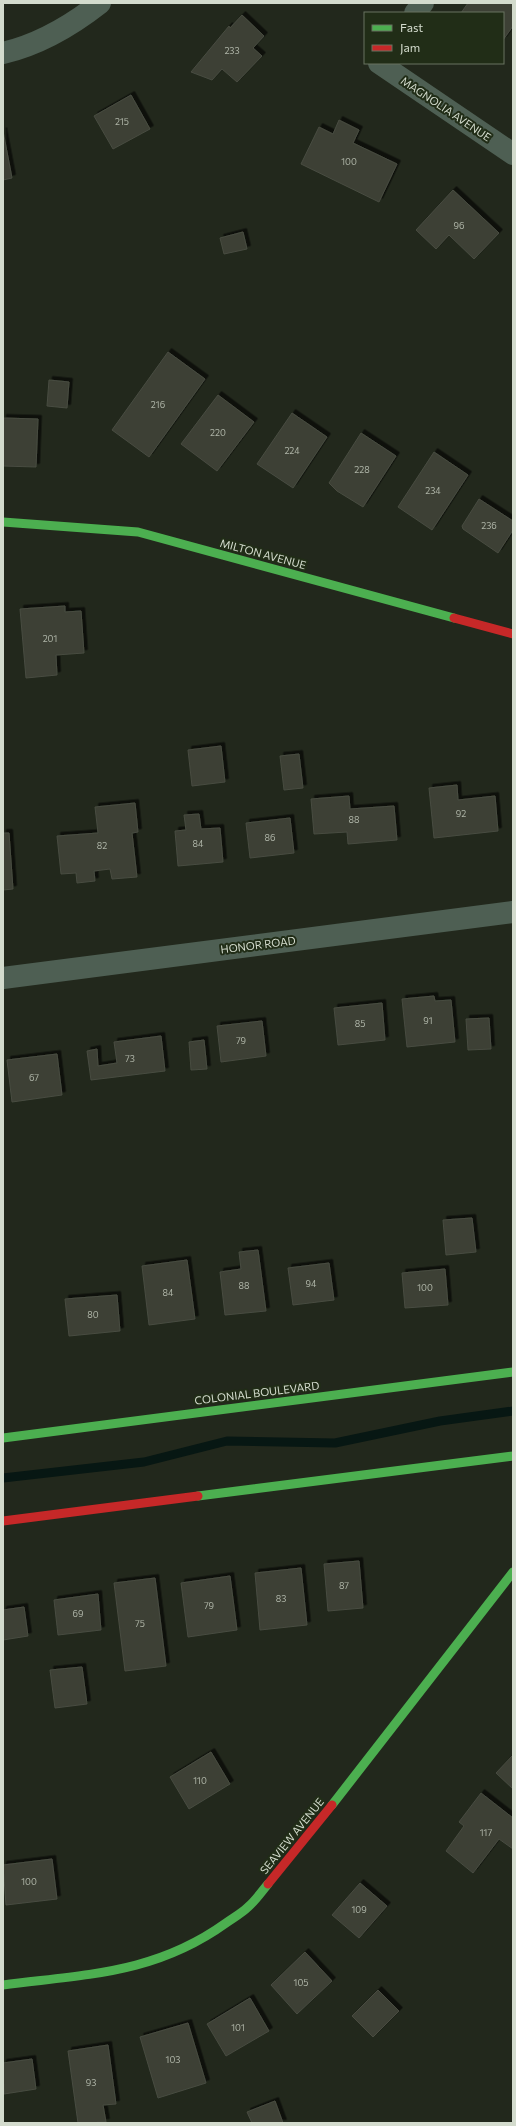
<svg xmlns="http://www.w3.org/2000/svg" width="516" height="2126" font-family="Commissioner,sans-serif">
<style>
.lines{fill:none;stroke-linecap:round;stroke-linejoin:round}
.stream{stroke:#071713;stroke-width:9}
.building{fill:#3d4035;stroke:#484c41;filter:url(#shadow)}
.street{stroke:#4e5f53;stroke-width:22}
.fast{stroke:#4caf50;stroke-width:9}
.jam{stroke:#c62828;stroke-width:9}
.labels{text-anchor:middle;stroke-width:4;stroke-linejoin:round;paint-order:stroke}
.number-label{font-size:9px;fill:#aeb4a7}
.street-label{font-size:11px;fill:#d3dbcd;stroke:#212d17}
</style>
<defs>
<filter id="shadow"><feDropShadow dx="3.5" dy="-3.5" stdDeviation="0" flood-color="#0009"/></filter>
</defs>
<rect width="100%" height="100%" fill="#22281c"/>
<g class="lines">
<path class="stream" d="M3,1478L144,1462L227,1441L335,1443L440,1421L513,1411"/>
</g>
<path class="building" d="M468,3H513V26L503,40V13H461Z
M242,15L264,36L253,48L262,56L237,82L222,69L212,80L191,72L229,26L230,28Z
M131,95L150,129L113,149L94,116Z
M339,120L359,130L353,143L397,164L379,202L301,164L319,127L333,134Z
M3,131L12,178L3,180Z
M453,190L499,233L474,259L449,235L436,249L416,230Z
M243,232L247,249L224,254L220,238Z
M168,352L205,379L149,457L112,430Z
M49,380L69,382L67,408L47,406Z
M218,395L254,422L217,471L181,444Z
M292,413L327,437L293,488L257,464Z
M3,418L38,419L36,467L3,466Z
M361,433L396,456L363,507L337,491L329,483Z
M434,452L468,475L432,530L398,507Z
M479,499L513,521V530L498,553L463,529L462,526Z
M65,606V612L81,611L84,653L56,655L57,675L26,678L20,609Z
M221,746L225,782L192,786L188,750Z
M299,754L303,788L284,790L280,756Z
M457,785L458,800L495,796L498,831L434,838L429,788Z
M349,796L350,809L394,806L397,840L348,844L347,832L314,834L311,799Z
M135,803L138,832L132,833L137,877L112,879L110,869L94,871L95,881L77,883L76,873L61,874L57,836L98,833L95,807Z
M199,814L201,829L220,828L223,862L178,866L175,831L186,830L184,815Z
M290,818L294,853L250,858L246,823Z
M3,833H9L13,889L3,890Z
M434,996L435,1001L451,1000L455,1042L407,1047L402,999Z
M382,1003L385,1040L338,1045L334,1008Z
M489,1018L491,1049L468,1050L466,1019Z
M262,1021L266,1056L221,1062L217,1026Z
M161,1036L165,1071L91,1080L87,1051L97,1049L98,1066L117,1063L114,1042Z
M204,1040L207,1069L191,1070L189,1042Z
M57,1054L62,1095L12,1102L7,1060Z
M472,1218L476,1252L446,1255L443,1220Z
M258,1250L266,1311L225,1315L220,1272L241,1269L239,1252Z
M187,1260L195,1319L149,1325L142,1266Z
M329,1263L334,1300L293,1305L288,1268Z
M445,1269L448,1305L405,1308L402,1273Z
M117,1295L120,1331L69,1336L65,1299Z
M359,1561L363,1608L328,1611L324,1564Z
M301,1568L307,1625L260,1630L255,1573Z
M230,1576L237,1630L188,1637L181,1583Z
M155,1578L166,1666L125,1671L114,1583Z
M98,1594L101,1630L58,1635L54,1600Z
M24,1607L28,1636L3,1640V1610Z
M82,1667L87,1704L55,1708L50,1670Z
M211,1752L230,1784L189,1809L170,1777Z
M513,1755V1789L496,1773Z
M481,1793L513,1818V1849L499,1839L473,1873L446,1851L464,1826L459,1822Z
M52,1859L57,1899L6,1905L3,1865Z
M360,1883L387,1906L359,1938L332,1915Z
M305,1952L332,1981L297,2014L271,1985Z
M378,1990L399,2011L373,2037L352,2016Z
M250,1998L269,2031L226,2056L207,2024Z
M188,2023L206,2083L158,2098L140,2037Z
M108,2045L116,2104L103,2105L106,2122L78,2123L68,2051Z
M32,2059L36,2089L4,2094L3,2063Z
M275,2101L283,2123H252L247,2112Z"/>
<g class="lines">
<path class="street" d="M415,13L423,3
M3,53C37,45 72,25 100,3
M379,63L513,154
M3,978L513,912"/>
<path class="fast" d="M3,522L138,532L454,618
M3,1438L513,1372
M198,1496L513,1456
M332,1805L513,1572
M3,1985C87,1974 155,1974 226,1923C233,1918 242,1913 248,1907C256,1900 262,1891 268,1884"/>
<path class="jam" d="M454,618L513,634
M3,1521L198,1496
M268,1884L332,1805"/>
</g>
<g class="labels">
<g class="number-label">
<text x="232" y="54">233</text>
<text x="122" y="125">215</text>
<text x="349" y="165">100</text>
<text x="459" y="229">96</text>
<text x="158" y="408">216</text>
<text x="218" y="436">220</text>
<text x="292" y="454">224</text>
<text x="362" y="473">228</text>
<text x="433" y="494">234</text>
<text x="489" y="529">236</text>
<text x="50" y="642">201</text>
<text x="461" y="817">92</text>
<text x="354" y="823">88</text>
<text x="270" y="841">86</text>
<text x="198" y="847">84</text>
<text x="102" y="849">82</text>
<text x="428" y="1024">91</text>
<text x="360" y="1027">85</text>
<text x="241" y="1044">79</text>
<text x="130" y="1062">73</text>
<text x="34" y="1081">67</text>
<text x="311" y="1287">94</text>
<text x="244" y="1289">88</text>
<text x="425" y="1291">100</text>
<text x="168" y="1296">84</text>
<text x="93" y="1318">80</text>
<text x="344" y="1589">87</text>
<text x="281" y="1602">83</text>
<text x="209" y="1609">79</text>
<text x="78" y="1617">69</text>
<text x="140" y="1627">75</text>
<text x="200" y="1784">110</text>
<text x="486" y="1836">117</text>
<text x="29" y="1885">100</text>
<text x="359" y="1913">109</text>
<text x="301" y="1986">105</text>
<text x="238" y="2031">101</text>
<text x="173" y="2063">103</text>
<text x="91" y="2086">93</text>
</g>
<g class="street-label">
<text transform="translate(446 109) rotate(34)" y="4">MAGNOLIA AVENUE</text>
<text transform="translate(263 554) rotate(15)" y="4">MILTON AVENUE</text>
<text transform="translate(258 945) rotate(-7)" y="4">HONOR ROAD</text>
<text transform="translate(257 1393) rotate(-7)" y="4">COLONIAL BOULEVARD</text>
<text transform="translate(292 1836) rotate(-51)" y="4">SEAVIEW AVENUE</text>
</g>
</g>
<rect width="516" height="2126" fill="none" stroke="#d3dbcd" stroke-width="8"/>
<rect x="364" y="12" width="140" height="52" fill="#212d17" stroke="#687360"/>
<rect x="372" y="25" width="20" height="6" fill="#4caf50" stroke="#687360"/>
<text x="400" y="32" font-size="12" fill="#d3dbcd">Fast</text>
<rect x="372" y="45" width="20" height="6" fill="#c62828" stroke="#687360"/>
<text x="400" y="52" font-size="12" fill="#d3dbcd">Jam</text>
</svg>
